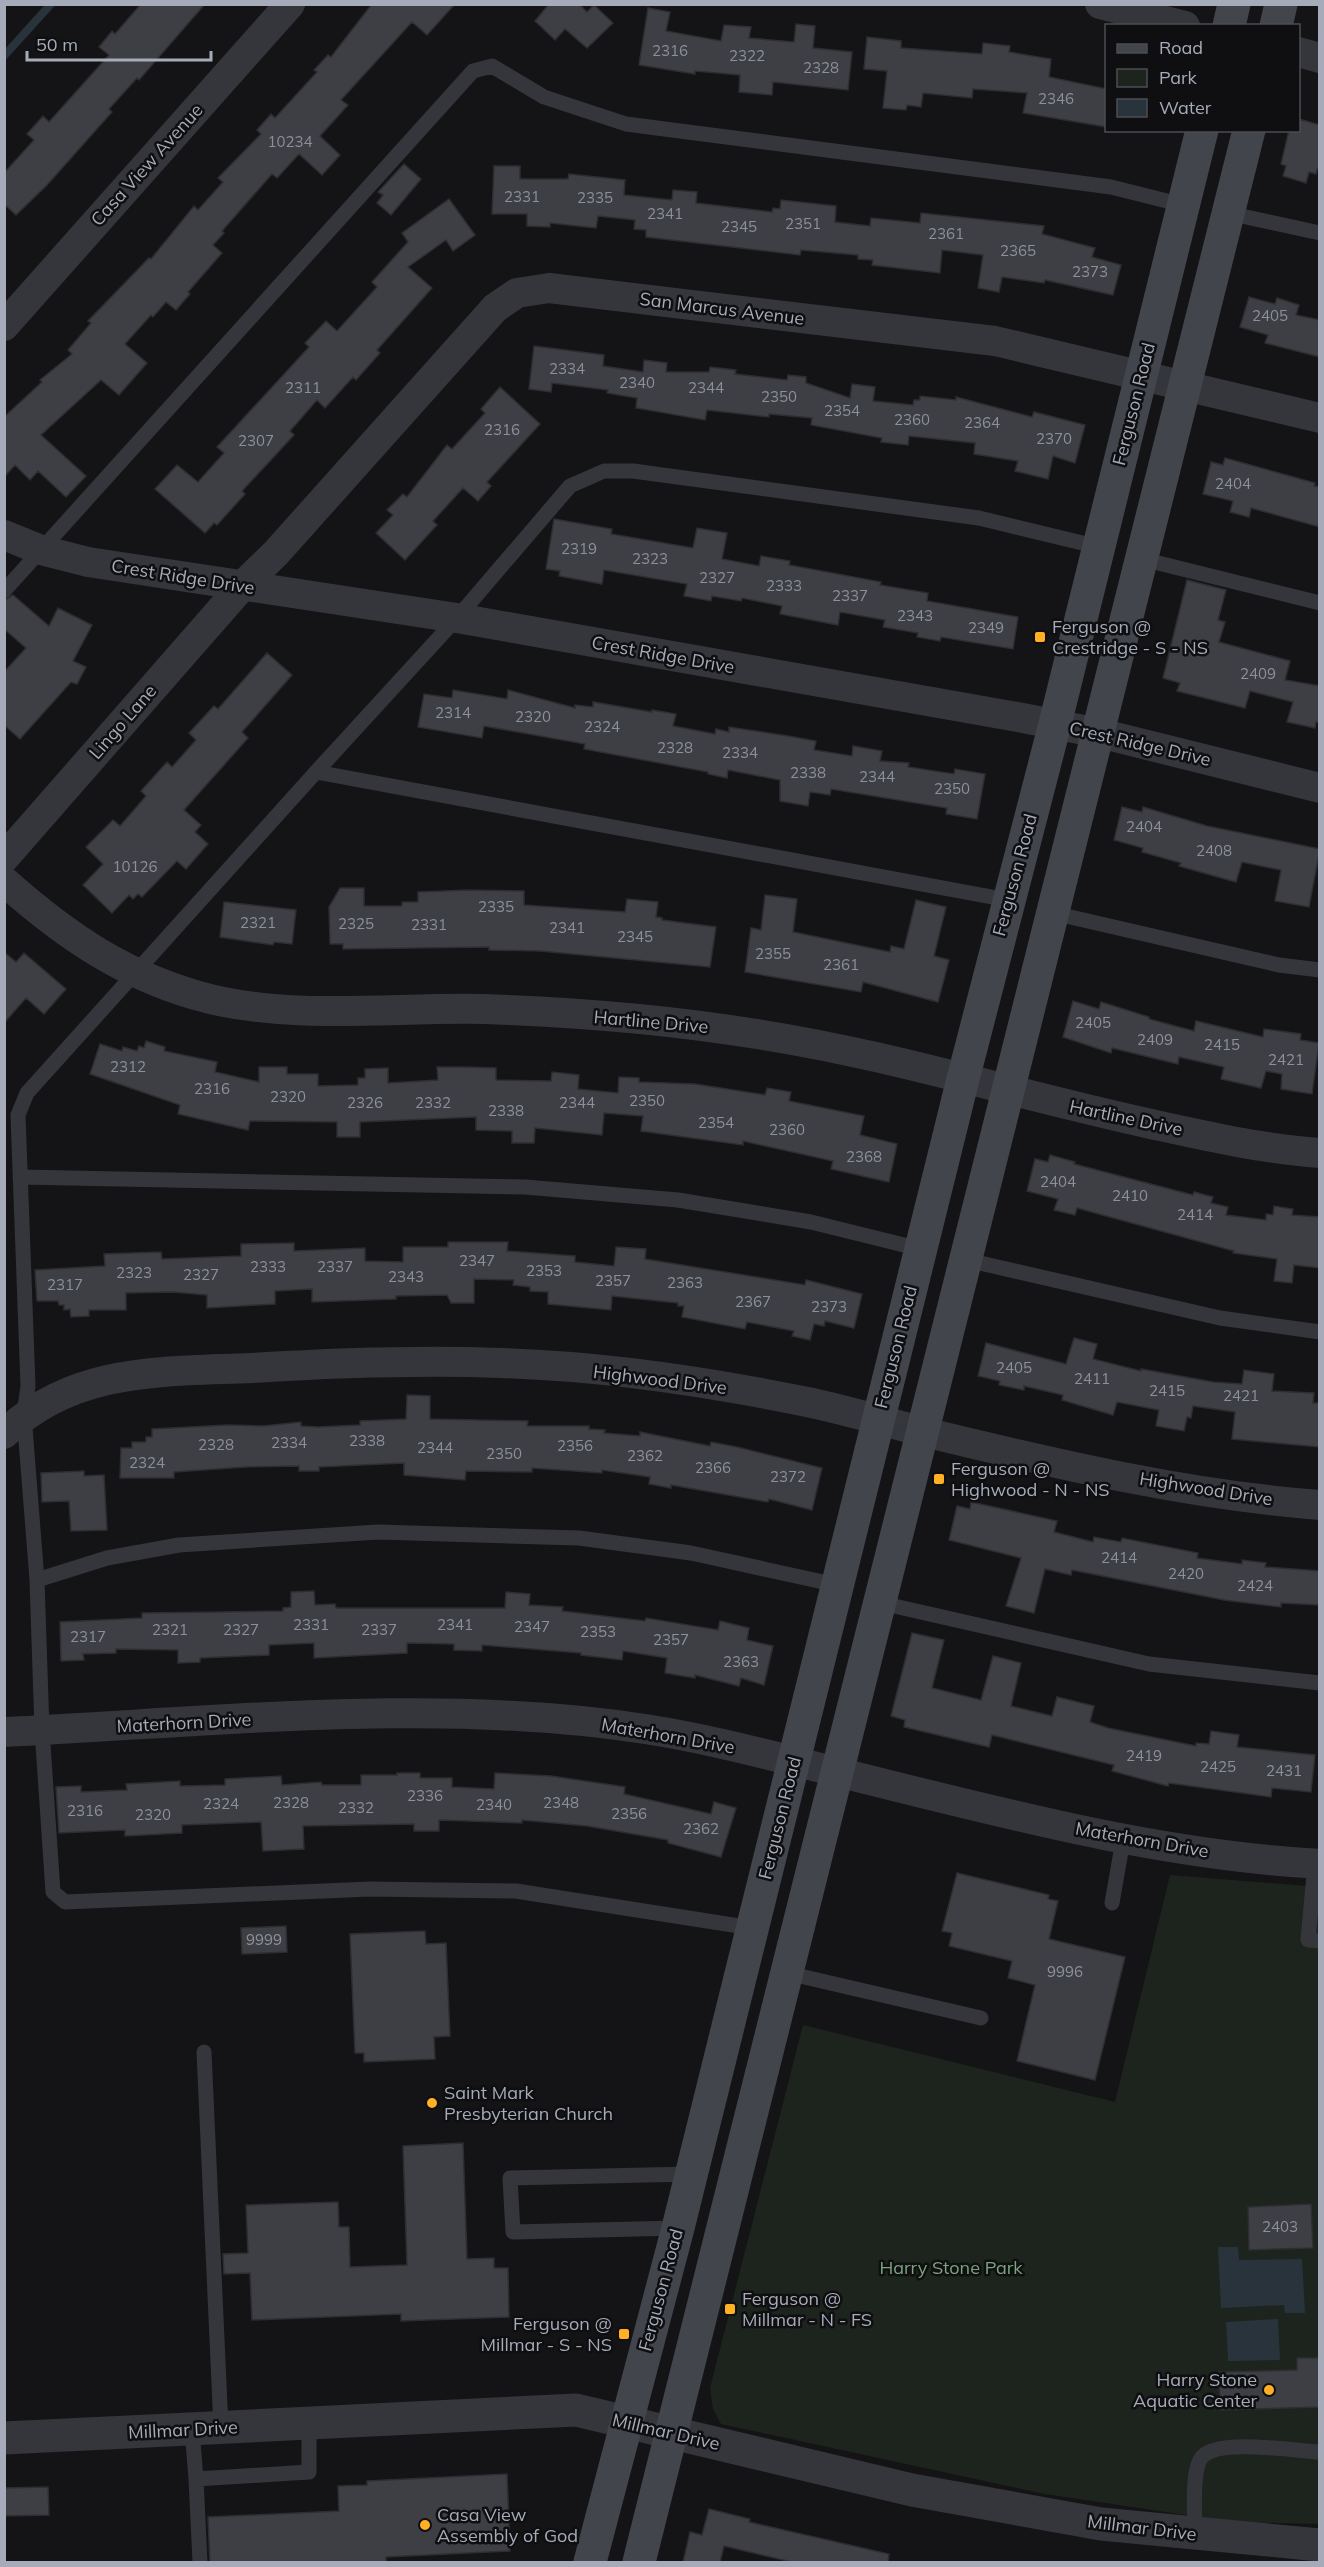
<svg xmlns="http://www.w3.org/2000/svg" width="1324" height="2567" font-family="Mulish,sans-serif">
<style>
.green{fill:#1c241d}
.water{fill:#29333b}
.lines{fill:none;stroke-linecap:round;stroke-linejoin:round}
.stream{stroke:#29333b;stroke-width:8}
.building{fill:#3e3f44;stroke:#2e2e32;stroke-width:1.5}
.service{stroke:#35363b;stroke-width:15}
.minor{stroke:#35363b;stroke-width:30}
.tertiary{stroke:#35363b;stroke-width:33}
.secondary{stroke:#43454c;stroke-width:33}
.poi-dot{fill:#ffb123;stroke:#0f0f11;stroke-width:2}
.labels{text-anchor:middle;stroke-width:5;stroke-linejoin:round;paint-order:stroke}
.number-label{font-size:15px;fill:#8b909b}
.street-label{font-size:18px;fill:#a5abb8;stroke:#0f0f11}
.poi-label{font-size:18px;fill:#a5abb8;stroke:#0f0f11;text-anchor:start}
.park-label{font-size:18px;fill:#7aa47c;stroke:#0f0f11}
</style>
<rect width="100%" height="100%" fill="#141416"/>
<path class="green" d="M1170,1875L1319,1887V2524L1233,2522L1045,2494L721,2424L713,2409L710,2388L803,2025L1115,2102Z"/>
<path class="water" d="M1218,2247H1238L1239,2260L1302,2259L1305,2313H1285L1284,2305L1221,2308Z
M1278,2319L1280,2360L1228,2361L1226,2322Z"/>
<g class="lines">
<path class="stream" d="M4,56L51,4"/>
</g>
<path class="building" d="M141,4H205L139,80L137,78L109,109L112,112L47,185L16,215L4,204V173L34,140L27,134L43,116L49,122L109,55L99,47L112,31L115,34Z
M372,4H455L427,35L412,22L341,100L348,105L320,136L340,155L322,175L299,154L277,178L272,174L222,231L224,233L213,245L222,253L188,292L190,294L176,310L166,302L153,317L151,315L125,344L147,363L119,395L101,380L41,435L86,476L66,497L38,471L30,480L15,465L4,477V417L42,382L40,380L72,354L68,350L91,323L88,321L149,258L151,259L194,206L198,210L223,182L218,178L261,134L257,130L271,114L275,118L317,72L314,70L328,55L331,57Z
M549,4H579L587,12L594,5L613,23L587,48L565,29L555,40L535,21Z
M648,8L670,12L666,31L721,41L724,25L751,27L749,38L794,42L796,24L815,26L813,48L852,52L848,90L773,82L772,95L739,92L740,75L695,71V74L639,65Z
M867,37L901,41V48L982,54L983,43L1010,46L1009,52L1051,59L1049,77L1107,89V127L1023,113L1027,93L973,89L972,98L923,93L921,107L907,105L906,110L883,108L887,71L864,69Z
M1299,119L1320,125V170L1317,169L1316,174L1309,172L1306,183L1283,176L1286,166L1281,164L1289,130H1299Z
M404,164L421,179L391,215L377,203L383,195L378,192Z
M494,166H520V179H568L569,174L625,180L624,195L672,200L673,190L697,192L696,203L772,212L773,208L780,209L781,200L836,206L835,222L870,226L871,218L920,223L921,213L1044,226L1042,234L1095,248L1092,257L1121,265L1113,295L1045,280L1044,283L1002,277L999,292L978,288L983,255L942,250L940,273L872,265L873,260L858,259V255L801,250L800,255L646,237V230L634,229L635,220L598,216L596,228L550,223V227L527,226V214H492Z
M449,199L475,235L453,251L446,240L408,267L432,288L377,350L380,353L356,380L353,377L325,408L317,400L290,431L294,435L242,491L245,494L217,525L214,523L205,533L155,489L177,465L198,482L224,453L217,447L309,347L305,343L326,321L337,331L377,287L372,282L408,242L402,233Z
M1249,297L1275,304L1277,298L1299,305L1296,315L1320,320V357L1265,343L1268,335L1240,327Z
M534,346L604,355L603,366L643,372L644,360L667,363L666,372H709L710,367L736,370L735,374L787,380L788,375L806,377V383L850,398L852,384L875,387L873,401L913,405L914,400H920V396L956,400V397L1032,417L1034,412L1085,425L1075,463L1053,456L1048,479L1015,471L1018,461L974,454L975,443L909,436L908,445L881,442L882,438L811,425L812,418L769,414V417L707,410L705,420L636,408L637,398L607,393L608,390L552,383L551,392L529,389Z
M500,387L540,424L487,482L491,486L478,501L463,488L433,521L437,525L405,560L376,533L393,515L387,510L403,494L407,497L447,445L452,449L485,413L481,409Z
M1225,458L1315,483L1314,486L1320,487V527L1251,508L1249,517L1230,512L1233,501L1203,494L1211,462L1223,465Z
M554,519L612,529L611,534L693,548L697,528L727,533L722,559L759,566L761,556L790,561L789,565L881,582L880,585L928,593L927,601L1018,617L1013,649L941,637L940,641L917,637L918,633L883,627L885,620L840,612L838,625L780,614L782,606L742,598L741,601L712,596L711,601L684,596L687,584L604,570L602,584L559,576L560,571L546,569Z
M1187,580L1226,590L1218,620L1225,622L1219,642L1290,661L1285,680L1320,686V723L1316,722L1315,728L1287,722L1293,702L1250,691L1245,708L1177,691L1180,683L1163,678Z
M13,595L49,626L58,608L92,625L73,661L86,667L77,684L71,682L20,739L4,725V672L26,648L4,629V600Z
M267,653L292,675L242,732L248,738L184,810L201,825L195,832L208,844L186,869L177,861L142,897L138,894L133,899L129,895L112,913L83,885L103,864L86,847L113,820L120,826L146,796L141,791L167,762L172,767L196,740L189,733L214,706L218,709Z
M453,690L507,699L508,690L575,708V705L593,707V702L652,712V710L676,714L673,726L715,734L716,729L729,732V727L788,736L816,741L814,750L852,756L853,746L882,751L880,761L909,763L908,767L954,774L955,769L985,774L977,819L946,814L947,808L831,789L830,795L810,792L808,806L780,801V780L728,770L727,778L708,774V772L584,749L585,744L484,726L482,738L418,727L424,694L452,698Z
M1122,807L1142,812L1143,807L1207,826L1320,849L1309,907L1275,901L1281,870L1242,862L1236,882L1179,866L1181,863L1142,852L1143,848L1114,840Z
M340,888H364V906H402V902H418V892L468,890L524,891V905L625,912L627,899L658,902L656,917L662,918V920L716,927L710,967L540,951L489,950V947L343,949V944H330L329,907Z
M765,895L797,899L793,932L890,952L891,946L904,949L916,900L946,907L934,956L949,960L938,1002L863,982L861,992L745,972L751,928L761,930Z
M224,902L296,910L292,944L274,942L273,945L220,937Z
M4,952L16,962L24,953L66,989L44,1014L26,998L4,1023Z
M1073,1001L1099,1009L1101,1002L1149,1017V1019L1194,1031L1196,1021L1263,1037L1264,1029L1301,1034L1300,1040L1319,1043L1312,1094L1281,1089L1282,1074L1266,1071L1261,1088L1221,1079L1224,1067L1179,1057L1178,1064L1112,1048L1111,1053L1063,1037Z
M146,1041L165,1047L164,1051L217,1062L215,1072L259,1082V1067H287V1074H318V1086L358,1085V1078H365V1069L388,1068V1083L438,1080L437,1067H462L496,1068V1080L551,1081L552,1072L579,1075L578,1089L618,1093L619,1077L639,1078V1082L695,1084L765,1095L767,1088L791,1092L789,1101L864,1116L860,1135L897,1144L889,1182L831,1169L833,1161L743,1141V1145L641,1131L643,1116L604,1113L602,1135L535,1128L534,1143H512V1131L476,1130V1117L360,1122V1137H337V1122L250,1121L248,1130L178,1114L180,1105L90,1074L100,1044L122,1051L123,1047L137,1051L139,1046L144,1048Z
M1050,1155L1075,1162L1074,1164L1193,1195L1194,1192L1213,1197L1211,1203L1228,1207L1226,1215L1266,1220V1214L1273,1215L1274,1206L1293,1209L1292,1215L1320,1217V1268L1294,1265L1292,1283L1274,1281L1277,1259L1233,1253L1234,1251L1077,1208L1075,1215L1054,1210L1058,1199L1027,1191L1035,1159L1048,1162Z
M448,1242H508L507,1251L575,1256V1262L614,1266L616,1247L646,1249L645,1259L805,1285L806,1280L862,1294L854,1328L825,1321L824,1326L814,1324L810,1340L792,1336L794,1331L747,1322L745,1329L682,1317L684,1306H678V1303L612,1296L611,1310L548,1304V1292L530,1291V1287L513,1285L514,1280L474,1279V1303H451L447,1295L396,1296V1299L312,1302V1289L275,1291V1304L207,1308V1295L173,1292L126,1293V1310H89V1316L71,1317L70,1309L64,1310V1305H59L58,1301H37L35,1270L105,1266L104,1254L161,1252L162,1259L241,1256V1244L294,1243V1251L365,1248V1261L403,1262V1247H448Z
M1074,1338L1097,1344L1093,1359L1141,1371V1369L1213,1382L1242,1384L1244,1370L1274,1374L1272,1391L1314,1393L1313,1403H1320V1447L1232,1439L1235,1412L1193,1406L1191,1418L1187,1417L1184,1431L1156,1426L1159,1410L1117,1402L1113,1415L1062,1400L1063,1395L1024,1386V1390L999,1385L1000,1381L978,1376L986,1343L1066,1364Z
M407,1395L430,1396V1419L528,1421L527,1426H589V1429L605,1430L604,1433L640,1436V1432L710,1446L711,1442L737,1447L822,1468L812,1510L769,1499L768,1502L671,1485V1488L649,1484L650,1477L602,1470V1473L532,1468V1472L466,1471L465,1480L404,1475V1463L319,1467V1471H299V1466L246,1467L174,1472V1478H120L121,1448H132V1442H146V1437H152V1429L228,1425L263,1426L301,1422V1426L318,1427L360,1425V1421L406,1419Z
M84,1471V1476L104,1475L107,1530L71,1531L69,1501L42,1502L41,1473Z
M971,1502L1057,1521L1054,1532L1093,1542L1094,1537L1121,1542L1122,1538L1198,1553L1197,1558L1242,1564V1560L1266,1563L1265,1567L1320,1571V1605L1281,1603V1607L1224,1600L1072,1570L1071,1575L1045,1569L1034,1613L1006,1606L1021,1558L949,1540L957,1506L970,1509Z
M314,1591L315,1605L335,1604L336,1608H505L506,1592L530,1594L529,1605L563,1607L562,1611L645,1621L646,1618L718,1630L720,1621L749,1628L747,1640L773,1646L764,1685L741,1678L739,1686L695,1675V1678L665,1673L667,1658L623,1651L622,1660L581,1655V1653L482,1645V1651L454,1650V1644L407,1643V1653L314,1658V1643L269,1645V1655L200,1658V1662L178,1663V1650L116,1649V1653L83,1654L84,1660L61,1661L60,1622L142,1618V1613L283,1611V1608L291,1607V1592Z
M912,1633L944,1640L932,1688L981,1700L993,1656L1021,1663L1011,1706L1052,1716L1057,1697L1094,1706L1090,1722L1108,1728L1196,1746V1743L1209,1744L1211,1731L1239,1735L1237,1747L1315,1755L1311,1792L1272,1788L1271,1797L1169,1783L1168,1786L1112,1771L1114,1765L992,1735L989,1747L904,1727L905,1720L891,1716Z
M397,1773H420V1778H452V1787L494,1789L495,1773L551,1776L625,1787L624,1794L711,1814L714,1802L736,1808L721,1857L668,1843V1840L587,1826L522,1820V1823L439,1820V1831H414V1824L303,1826L304,1849L263,1851L261,1822L182,1825V1833L125,1836V1830L59,1833L56,1787L81,1786V1792L127,1790L126,1784L180,1781V1786L225,1785V1779L281,1776L282,1785L321,1782L322,1785H361V1775H397Z
M957,1873L1049,1895L1048,1899L1058,1901L1049,1939L1125,1957L1095,2080L1017,2061L1035,1985L1008,1978L1012,1961L949,1946L952,1933L942,1931Z
M286,1926L287,1952L242,1954L241,1928Z
M425,1931L426,1944L446,1943L450,2036L434,2037L435,2059L364,2062V2053H355L350,1934Z
M463,2143L467,2259L494,2258V2268H508L509,2317L401,2321V2314L252,2320L250,2273L224,2274L223,2254L248,2253L246,2205L338,2202L339,2227H349L350,2267L407,2265L403,2146Z
M1311,2204L1313,2248L1249,2250L1248,2207Z
M1297,2358H1320V2407L1220,2410L1219,2372L1297,2370Z
M507,2474L510,2551L386,2557V2562H210L208,2517L339,2511L338,2486L367,2485V2481Z
M48,2487L49,2515L4,2516V2488Z
M709,2509L750,2519L749,2522L889,2554L888,2562H792L724,2546L720,2562H683L690,2532L702,2535Z"/>
<g class="lines">
<path class="service" d="M1228,213L1320,233
M1142,559L1320,603
M4,591L473,71L492,66L544,97L626,124L1111,187L1183,205
M1008,900L316,772L457,618L570,486L604,471H633L979,518L1099,547
M1053,913L1279,965L1320,970
M20,1177L525,1187L678,1200L811,1222L920,1249
M967,1260L1220,1318L1320,1332
M37,1580L24,1415L28,1386L18,1115L27,1093L316,772
M881,1603L1149,1664L1320,1683
M1315,1863L1308,1940L1320,1941
M1112,1903L1123,1840
M752,1928L516,1891L370,1889L65,1902L53,1892L42,1730L37,1580L107,1558L179,1545L378,1532L579,1538L691,1553L837,1585
M787,1973L981,2018
M204,2052L221,2428
M678,2228L513,2232L510,2178L691,2174
M192,2430L196,2479L309,2472V2424
M196,2479L200,2562
M1195,2535C1195,2518 1191,2469 1202,2457C1218,2438 1295,2451 1320,2452"/>
<path class="minor" d="M1100,4L1185,26
M1298,52L1320,58
M4,326L290,4
M4,535L41,550L88,562L457,618L1023,718L1099,733L1320,788
M4,858L242,586L276,553L495,308L517,293L549,288L995,341L1320,418
M4,881C67,937 127,978 210,999C299,1020 393,1007 483,1009C572,1012 662,1019 750,1033C885,1053 1017,1095 1151,1124C1206,1136 1263,1149 1320,1153
M4,1434C74,1367 162,1372 252,1368C334,1363 419,1360 502,1363C597,1366 703,1381 797,1400C841,1408 884,1422 928,1433C1056,1464 1188,1495 1320,1505
M4,1732C215,1722 436,1697 645,1729C711,1739 776,1757 841,1773C999,1812 1157,1855 1320,1864"/>
<path class="tertiary" d="M4,2438L576,2410L912,2490L1101,2524L1320,2545"/>
<path class="secondary" d="M1229,26L1234,4
M1276,26L1281,4
M590,2562L678,2228L963,1079L1055,724L1202,130
M639,2562L1249,130"/>
</g>
<g class="poi-dot">
<rect x="1034" y="631" width="12" height="12" rx="3"/>
<rect x="933" y="1473" width="12" height="12" rx="3"/>
<circle cx="432" cy="2103" r="6"/>
<rect x="724" y="2303" width="12" height="12" rx="3"/>
<rect x="618" y="2328" width="12" height="12" rx="3"/>
<circle cx="1269" cy="2390" r="6"/>
<circle cx="425" cy="2525" r="6"/>
</g>
<g class="labels">
<g class="number-label">
<text x="670" y="56">2316</text>
<text x="747" y="61">2322</text>
<text x="821" y="73">2328</text>
<text x="1056" y="104">2346</text>
<text x="290" y="147">10234</text>
<text x="522" y="202">2331</text>
<text x="595" y="203">2335</text>
<text x="665" y="219">2341</text>
<text x="803" y="229">2351</text>
<text x="739" y="232">2345</text>
<text x="946" y="239">2361</text>
<text x="1018" y="256">2365</text>
<text x="1090" y="277">2373</text>
<text x="1270" y="321">2405</text>
<text x="567" y="374">2334</text>
<text x="637" y="388">2340</text>
<text x="303" y="393">2311</text>
<text x="706" y="393">2344</text>
<text x="779" y="402">2350</text>
<text x="842" y="416">2354</text>
<text x="912" y="425">2360</text>
<text x="982" y="428">2364</text>
<text x="502" y="435">2316</text>
<text x="1054" y="444">2370</text>
<text x="256" y="446">2307</text>
<text x="1233" y="489">2404</text>
<text x="579" y="554">2319</text>
<text x="650" y="564">2323</text>
<text x="717" y="583">2327</text>
<text x="784" y="591">2333</text>
<text x="850" y="601">2337</text>
<text x="915" y="621">2343</text>
<text x="986" y="633">2349</text>
<text x="1258" y="679">2409</text>
<text x="453" y="718">2314</text>
<text x="533" y="722">2320</text>
<text x="602" y="732">2324</text>
<text x="675" y="753">2328</text>
<text x="740" y="758">2334</text>
<text x="808" y="778">2338</text>
<text x="877" y="782">2344</text>
<text x="952" y="794">2350</text>
<text x="1144" y="832">2404</text>
<text x="1214" y="856">2408</text>
<text x="135" y="872">10126</text>
<text x="496" y="912">2335</text>
<text x="258" y="928">2321</text>
<text x="356" y="929">2325</text>
<text x="429" y="930">2331</text>
<text x="567" y="933">2341</text>
<text x="635" y="942">2345</text>
<text x="773" y="959">2355</text>
<text x="841" y="970">2361</text>
<text x="1093" y="1028">2405</text>
<text x="1155" y="1045">2409</text>
<text x="1222" y="1050">2415</text>
<text x="1286" y="1065">2421</text>
<text x="128" y="1072">2312</text>
<text x="212" y="1094">2316</text>
<text x="288" y="1102">2320</text>
<text x="647" y="1106">2350</text>
<text x="365" y="1108">2326</text>
<text x="433" y="1108">2332</text>
<text x="577" y="1108">2344</text>
<text x="506" y="1116">2338</text>
<text x="716" y="1128">2354</text>
<text x="787" y="1135">2360</text>
<text x="864" y="1162">2368</text>
<text x="1058" y="1187">2404</text>
<text x="1130" y="1201">2410</text>
<text x="1195" y="1220">2414</text>
<text x="477" y="1266">2347</text>
<text x="268" y="1272">2333</text>
<text x="335" y="1272">2337</text>
<text x="544" y="1276">2353</text>
<text x="134" y="1278">2323</text>
<text x="201" y="1280">2327</text>
<text x="406" y="1282">2343</text>
<text x="613" y="1286">2357</text>
<text x="685" y="1288">2363</text>
<text x="65" y="1290">2317</text>
<text x="753" y="1307">2367</text>
<text x="829" y="1312">2373</text>
<text x="1014" y="1373">2405</text>
<text x="1092" y="1384">2411</text>
<text x="1167" y="1396">2415</text>
<text x="1241" y="1401">2421</text>
<text x="367" y="1446">2338</text>
<text x="289" y="1448">2334</text>
<text x="216" y="1450">2328</text>
<text x="575" y="1451">2356</text>
<text x="435" y="1453">2344</text>
<text x="504" y="1459">2350</text>
<text x="645" y="1461">2362</text>
<text x="147" y="1468">2324</text>
<text x="713" y="1473">2366</text>
<text x="788" y="1482">2372</text>
<text x="1119" y="1563">2414</text>
<text x="1186" y="1579">2420</text>
<text x="1255" y="1591">2424</text>
<text x="311" y="1630">2331</text>
<text x="455" y="1630">2341</text>
<text x="532" y="1632">2347</text>
<text x="170" y="1635">2321</text>
<text x="241" y="1635">2327</text>
<text x="379" y="1635">2337</text>
<text x="598" y="1637">2353</text>
<text x="88" y="1642">2317</text>
<text x="671" y="1645">2357</text>
<text x="741" y="1667">2363</text>
<text x="1144" y="1761">2419</text>
<text x="1218" y="1772">2425</text>
<text x="1284" y="1776">2431</text>
<text x="425" y="1801">2336</text>
<text x="291" y="1808">2328</text>
<text x="561" y="1808">2348</text>
<text x="221" y="1809">2324</text>
<text x="494" y="1810">2340</text>
<text x="356" y="1813">2332</text>
<text x="85" y="1816">2316</text>
<text x="629" y="1819">2356</text>
<text x="153" y="1820">2320</text>
<text x="701" y="1834">2362</text>
<text x="264" y="1945">9999</text>
<text x="1065" y="1977">9996</text>
<text x="1280" y="2232">2403</text>
</g>
<g class="street-label">
<text transform="translate(147 165) rotate(-48)" y="6">Casa View Avenue</text>
<text transform="translate(722 309) rotate(7)" y="6">San Marcus Avenue</text>
<text transform="translate(1134 404) rotate(-76)" y="6">Ferguson Road</text>
<text transform="translate(183 577) rotate(9)" y="6">Crest Ridge Drive</text>
<text transform="translate(663 655) rotate(10)" y="6">Crest Ridge Drive</text>
<text transform="translate(123 722) rotate(-49)" y="6">Lingo Lane</text>
<text transform="translate(1140 744) rotate(13)" y="6">Crest Ridge Drive</text>
<text transform="translate(1015 875) rotate(-75)" y="6">Ferguson Road</text>
<text transform="translate(651 1022) rotate(5)" y="6">Hartline Drive</text>
<text transform="translate(1126 1118) rotate(12)" y="6">Hartline Drive</text>
<text transform="translate(896 1347) rotate(-76)" y="6">Ferguson Road</text>
<text transform="translate(660 1380) rotate(7)" y="6">Highwood Drive</text>
<text transform="translate(1206 1489) rotate(9)" y="6">Highwood Drive</text>
<text transform="translate(184 1723) rotate(-3)" y="6">Materhorn Drive</text>
<text transform="translate(668 1736) rotate(10)" y="6">Materhorn Drive</text>
<text transform="translate(780 1818) rotate(-76)" y="6">Ferguson Road</text>
<text transform="translate(1142 1840) rotate(10)" y="6">Materhorn Drive</text>
<text transform="translate(661 2290) rotate(-75)" y="6">Ferguson Road</text>
<text transform="translate(183 2430) rotate(-3)" y="6">Millmar Drive</text>
<text transform="translate(666 2432) rotate(13)" y="6">Millmar Drive</text>
<text transform="translate(1142 2528) rotate(7)" y="6">Millmar Drive</text>
</g>
<g class="poi-label">
<text x="1052" y="633">Ferguson @<tspan x="1052" dy="21">Crestridge - S - NS</tspan></text>
<text x="951" y="1475">Ferguson @<tspan x="951" dy="21">Highwood - N - NS</tspan></text>
<text x="444" y="2099">Saint Mark<tspan x="444" dy="21">Presbyterian Church</tspan></text>
<text x="742" y="2305">Ferguson @<tspan x="742" dy="21">Millmar - N - FS</tspan></text>
<text x="612" y="2330" text-anchor="end">Ferguson @<tspan x="612" dy="21">Millmar - S - NS</tspan></text>
<text x="1257" y="2386" text-anchor="end">Harry Stone<tspan x="1257" dy="21">Aquatic Center</tspan></text>
<text x="437" y="2521">Casa View<tspan x="437" dy="21">Assembly of God</tspan></text>
</g>
<g class="park-label">
<text x="951" y="2274">Harry Stone Park</text>
</g>
</g>
<rect width="1324" height="2567" fill="none" stroke="#a5abb8" stroke-width="12"/>
<rect x="1105" y="24" width="195" height="108" fill="#0f0f11" stroke="#4b4d54" stroke-width="1.5"/>
<rect x="1117" y="44" width="30" height="9" fill="#43454c" stroke="#4b4d54" stroke-width="1.5"/>
<text x="1159" y="54" font-size="18" fill="#a5abb8">Road</text>
<rect x="1117" y="69" width="30" height="18" fill="#1c241d" stroke="#4b4d54" stroke-width="1.5"/>
<text x="1159" y="84" font-size="18" fill="#a5abb8">Park</text>
<rect x="1117" y="99" width="30" height="18" fill="#29333b" stroke="#4b4d54" stroke-width="1.5"/>
<text x="1159" y="114" font-size="18" fill="#a5abb8">Water</text>
<path d="M27 51v9h184v-9" fill="none" stroke="#a5abb8" stroke-width="3"/>
<text x="36" y="51" font-size="18" fill="#a5abb8" stroke="#0f0f11" stroke-width="4.5" paint-order="stroke">50 m</text>
</svg>
